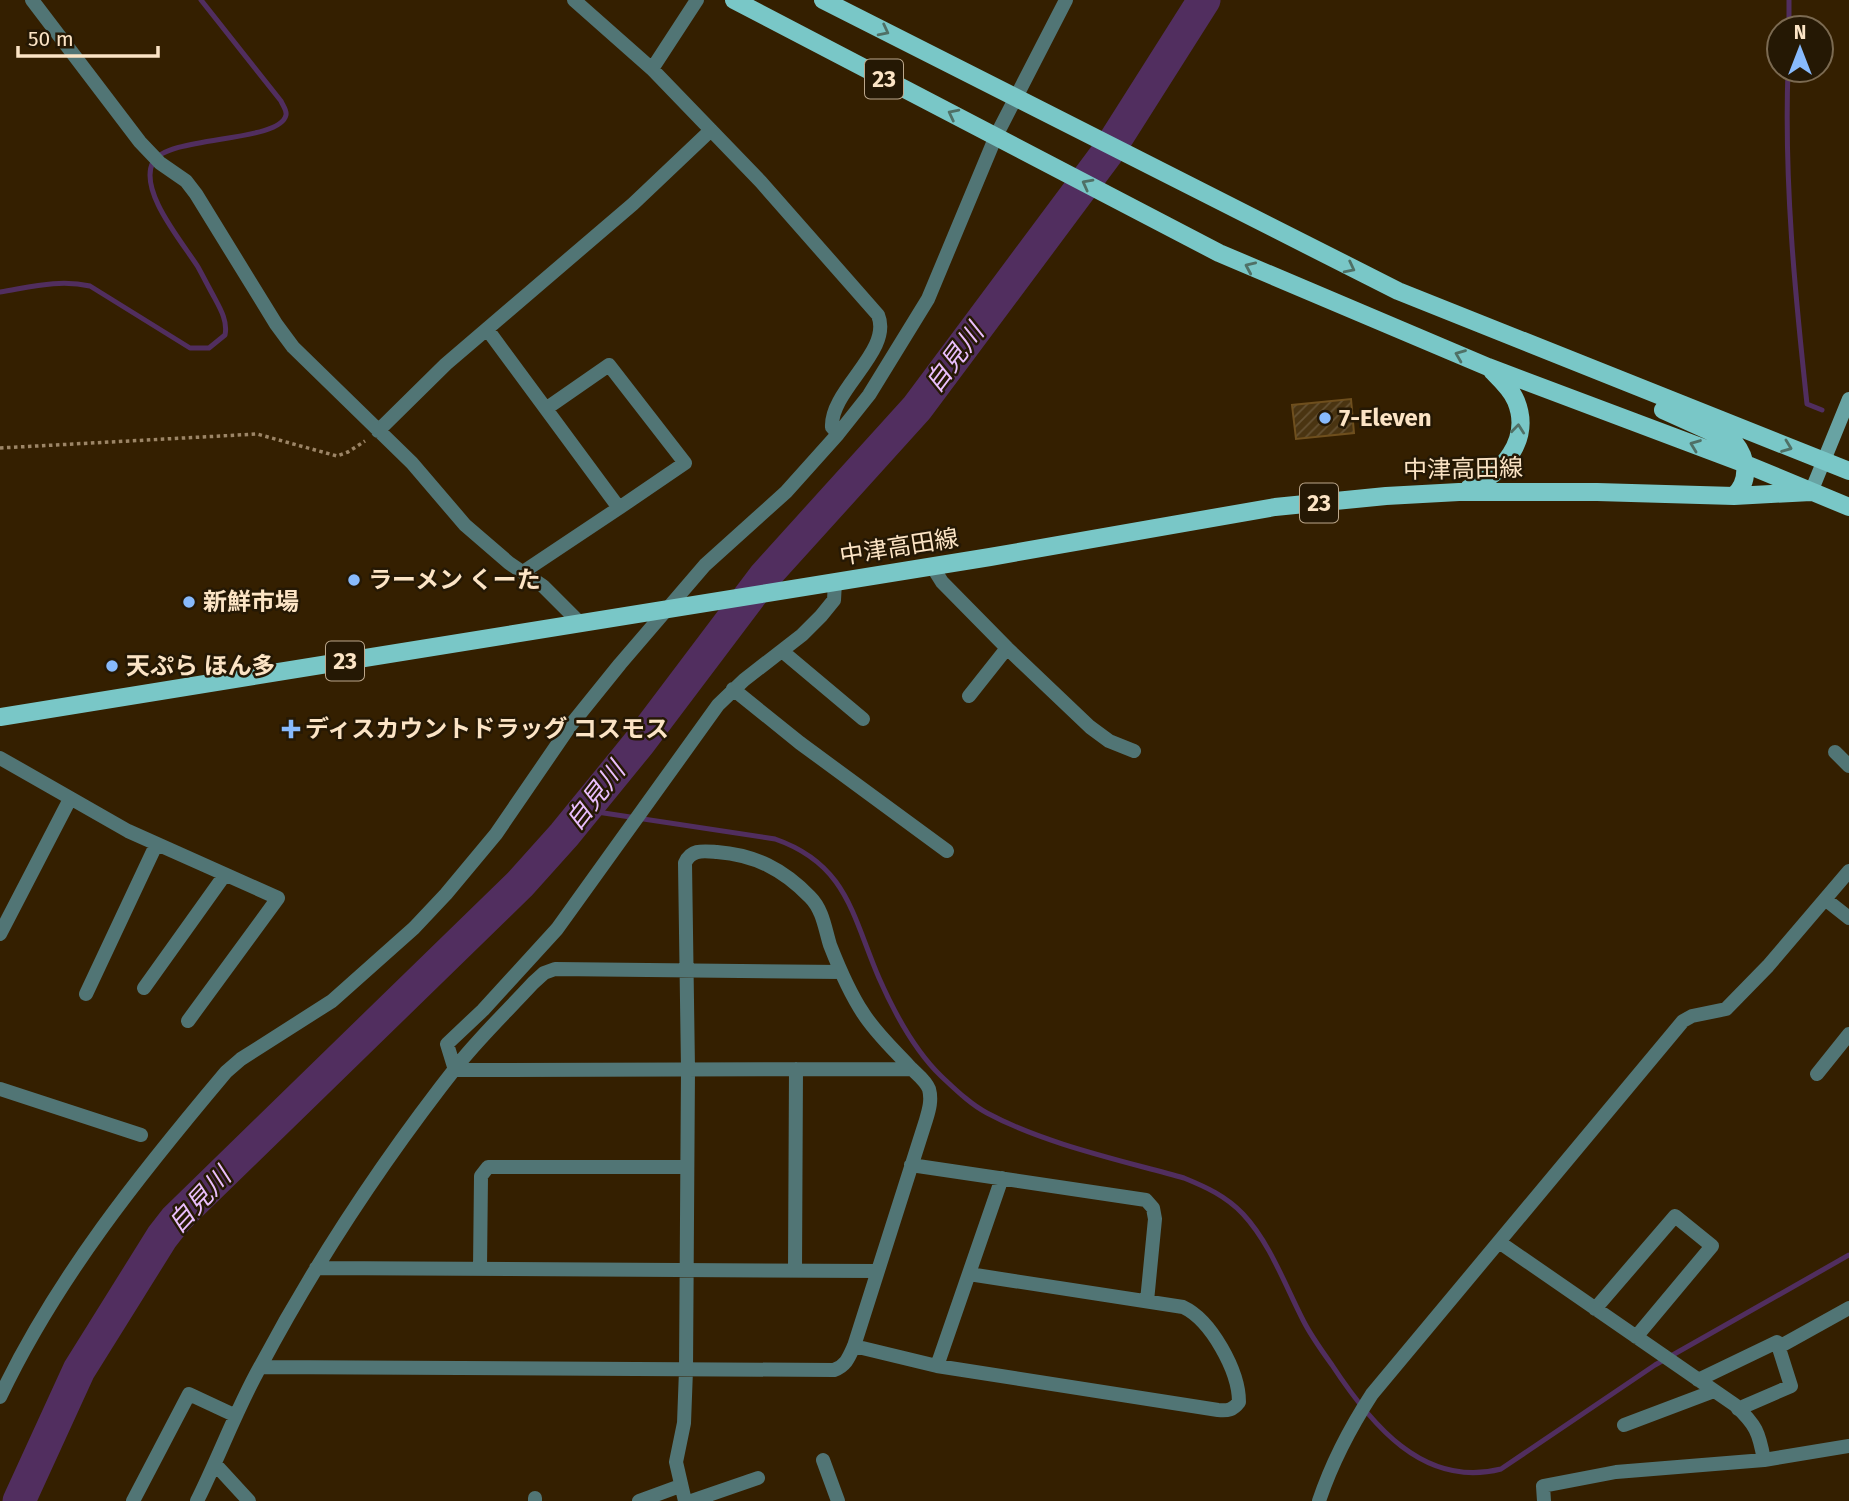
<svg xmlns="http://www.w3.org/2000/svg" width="1849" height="1501" font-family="'Fira Sans','Noto Sans JP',sans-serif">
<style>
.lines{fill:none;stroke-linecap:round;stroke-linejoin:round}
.stream{stroke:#512e5f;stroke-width:5}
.river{stroke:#512e5f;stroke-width:33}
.building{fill:url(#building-hatch);stroke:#6f4f1d;stroke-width:2}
.path{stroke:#9c8566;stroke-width:3.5;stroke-dasharray:3.5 3.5;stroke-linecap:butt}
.street{stroke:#517575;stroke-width:14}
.secondary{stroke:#68a3a3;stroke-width:14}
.primary{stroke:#79c7c7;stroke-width:18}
.oneway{stroke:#4f7066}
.poi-dot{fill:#88bafc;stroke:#251804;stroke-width:2.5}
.labels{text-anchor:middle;stroke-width:5;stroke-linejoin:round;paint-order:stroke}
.shield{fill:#251804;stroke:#bca78b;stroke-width:2}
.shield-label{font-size:23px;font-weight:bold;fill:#fce4c5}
.poi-label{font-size:24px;font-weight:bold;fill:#fce4c5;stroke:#251804;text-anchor:start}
.street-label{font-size:24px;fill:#fce4c5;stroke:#251804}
.water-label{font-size:26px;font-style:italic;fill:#e9befc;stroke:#251804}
</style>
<defs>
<pattern id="building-hatch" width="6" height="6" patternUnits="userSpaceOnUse" patternTransform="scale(1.75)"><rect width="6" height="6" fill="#4a3411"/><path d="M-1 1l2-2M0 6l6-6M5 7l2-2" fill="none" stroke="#655132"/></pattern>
</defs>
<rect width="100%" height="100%" fill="#341f00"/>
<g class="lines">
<path class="stream" d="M1789,28V0
M1788,70C1784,182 1795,293 1807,404L1822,410
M0,292C31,287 59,279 90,286L190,348H209L225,335C228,321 220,308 213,295C208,286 203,276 198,267C183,243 138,191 153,162C168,135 280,143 286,115C287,110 283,106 281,101L201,0
M584,810L775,839C847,864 852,915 879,978C894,1012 914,1050 941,1076C955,1089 970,1104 987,1113C1045,1144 1120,1160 1184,1178C1206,1187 1226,1196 1243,1214C1270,1243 1285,1285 1303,1320C1311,1336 1322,1351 1332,1365C1370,1423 1423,1489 1501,1469L1655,1365L1849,1255"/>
<path class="river" d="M19,1501L79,1370L162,1237L176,1219L520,884L564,835L639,743L765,576L917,408L1107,153L1204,0"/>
</g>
<path class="building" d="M1351,399L1354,433L1296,439L1292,405Z"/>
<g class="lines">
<path class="path" d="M0,448L257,434L337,456L348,452L365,441"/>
<path class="street" d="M32,0L140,142L160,163L186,181L196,194L276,324L293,347L412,463L465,525L509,563L543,586L579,622
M574,0L652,69L761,182L878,315C893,351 830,390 832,427L838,434
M652,69L697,0
M487,329L619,508L523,572
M547,408L609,365L685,463L619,508
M378,431L446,364L633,204L711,130
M932,566L942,582L1007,648L1090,727L1109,741L1134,751
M835,582L834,600L821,616L802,635L744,680L718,705L557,929L483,1010L447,1044L455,1070L912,1069
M782,651L863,719
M733,689L800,743L947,851
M969,696L1007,648
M1835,752L1849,766
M0,758L128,831L278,898L188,1021
M1825,899L1849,918
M0,934L70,799
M144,988L224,876
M86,994L156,845
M1817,1074L1849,1034
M0,1089L141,1135
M911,1165L1146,1200L1153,1208L1155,1219L1147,1301
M1499,1242L1735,1405C1756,1425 1759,1432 1764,1460L1616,1472L1543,1486L1544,1501
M316,1268L876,1271
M480,1268L481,1176L488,1167H687
M795,1270L796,1069
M1595,1309L1675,1216L1712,1246L1636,1337
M854,1346L937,1366L1218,1410C1228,1411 1233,1410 1239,1402C1239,1371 1211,1320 1183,1307L969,1274
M1779,1347L1849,1308
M937,1366L1002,1178
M260,1367L834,1370C846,1366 849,1357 854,1346L926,1120C929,1110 932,1100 929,1089C925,1079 915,1073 908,1065C892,1048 875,1032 863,1013C849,992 839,968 830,945C825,929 823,910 810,897C783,869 755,855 717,852C703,851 691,849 685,863L688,1069L686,1370L684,1423L676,1462L685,1501
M1698,1380L1777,1342L1791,1386L1738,1409
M0,1397C57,1277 141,1173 226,1072L241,1059L332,1001L414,928L446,894L496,834L570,726L620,664L705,565L786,492L838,434L869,395L928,299L996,136L1066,0
M1624,1425L1714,1391
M823,1460L838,1501
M1764,1460L1849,1446
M215,1464L249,1501
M535,1498V1501
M133,1501L189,1394L234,1415
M197,1501C219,1457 236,1410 260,1367C317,1260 386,1156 461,1061C483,1034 509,1009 533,983L544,973L555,969L841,972
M639,1501L680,1486
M691,1501L758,1478
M1319,1501C1332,1462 1350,1428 1372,1394L1683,1021L1692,1016L1726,1009L1768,966L1849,871"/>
<path class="secondary" d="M1811,492L1849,399"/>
<path class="primary" d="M734,0L1219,253L1488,367L1743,463L1849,507
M823,0L1398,291L1849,471
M1663,410L1734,442C1748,459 1750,481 1734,496
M1469,488C1502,474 1532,440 1516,401C1511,389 1500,379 1492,371
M0,717L990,557L1275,507L1386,496L1459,492H1597L1734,496L1811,492"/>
</g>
<defs><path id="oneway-chevron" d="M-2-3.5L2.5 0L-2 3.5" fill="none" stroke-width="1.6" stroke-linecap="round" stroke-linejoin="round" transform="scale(1.75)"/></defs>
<g class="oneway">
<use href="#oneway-chevron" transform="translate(884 31) rotate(27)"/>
<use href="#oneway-chevron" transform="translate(953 114) rotate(-153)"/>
<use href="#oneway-chevron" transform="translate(1087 184) rotate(-152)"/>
<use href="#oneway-chevron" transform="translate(1250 267) rotate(-156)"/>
<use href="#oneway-chevron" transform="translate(1350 268) rotate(27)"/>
<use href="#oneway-chevron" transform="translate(1460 355) rotate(-158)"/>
<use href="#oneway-chevron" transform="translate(1518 429) rotate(-84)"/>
<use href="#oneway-chevron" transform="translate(1695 445) rotate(-159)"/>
<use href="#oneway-chevron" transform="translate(1787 447) rotate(21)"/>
</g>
<g class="poi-dot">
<circle cx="1325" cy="418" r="7"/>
<circle cx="354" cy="580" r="7"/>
<circle cx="189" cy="602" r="7"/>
<circle cx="112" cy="666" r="7"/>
<path d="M287.5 718.5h7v7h7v7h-7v7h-7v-7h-7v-7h7z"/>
</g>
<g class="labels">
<g class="shield">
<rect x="865" y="59.5" width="38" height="39" rx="5"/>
<rect x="1300" y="483.5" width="38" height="39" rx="5"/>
<rect x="326" y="641.5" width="38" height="39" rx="5"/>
</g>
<g class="shield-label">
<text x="884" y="87">23</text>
<text x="1319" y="511">23</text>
<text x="345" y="669">23</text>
</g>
<g class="poi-label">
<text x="1339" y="426">7-Eleven</text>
<text x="368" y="588">ラーメン くーた</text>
<text x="203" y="610">新鮮市場</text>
<text x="126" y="674">天ぷら ほん多</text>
<text x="305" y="737">ディスカウントドラッグ コスモス</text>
</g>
<g class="street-label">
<text transform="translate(1463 469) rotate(-1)" y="8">中津高田線</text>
<text transform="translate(899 547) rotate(-9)" y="8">中津高田線</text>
</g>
<g class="water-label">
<text transform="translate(954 358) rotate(-53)" y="9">自見川</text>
<text transform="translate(595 796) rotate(-52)" y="9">自見川</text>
<text transform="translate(199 1200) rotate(-47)" y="9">自見川</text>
</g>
</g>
<g transform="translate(1800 49)"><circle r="33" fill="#251804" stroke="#7b6a51" stroke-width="2"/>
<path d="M0-5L12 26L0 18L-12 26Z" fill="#88bafc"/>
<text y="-10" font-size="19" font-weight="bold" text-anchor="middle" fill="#fce4c5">N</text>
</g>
<path d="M18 46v10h140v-10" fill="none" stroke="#fce4c5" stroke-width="3.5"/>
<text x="28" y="46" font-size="21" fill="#fce4c5" stroke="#251804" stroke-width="5" paint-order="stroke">50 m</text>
</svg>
